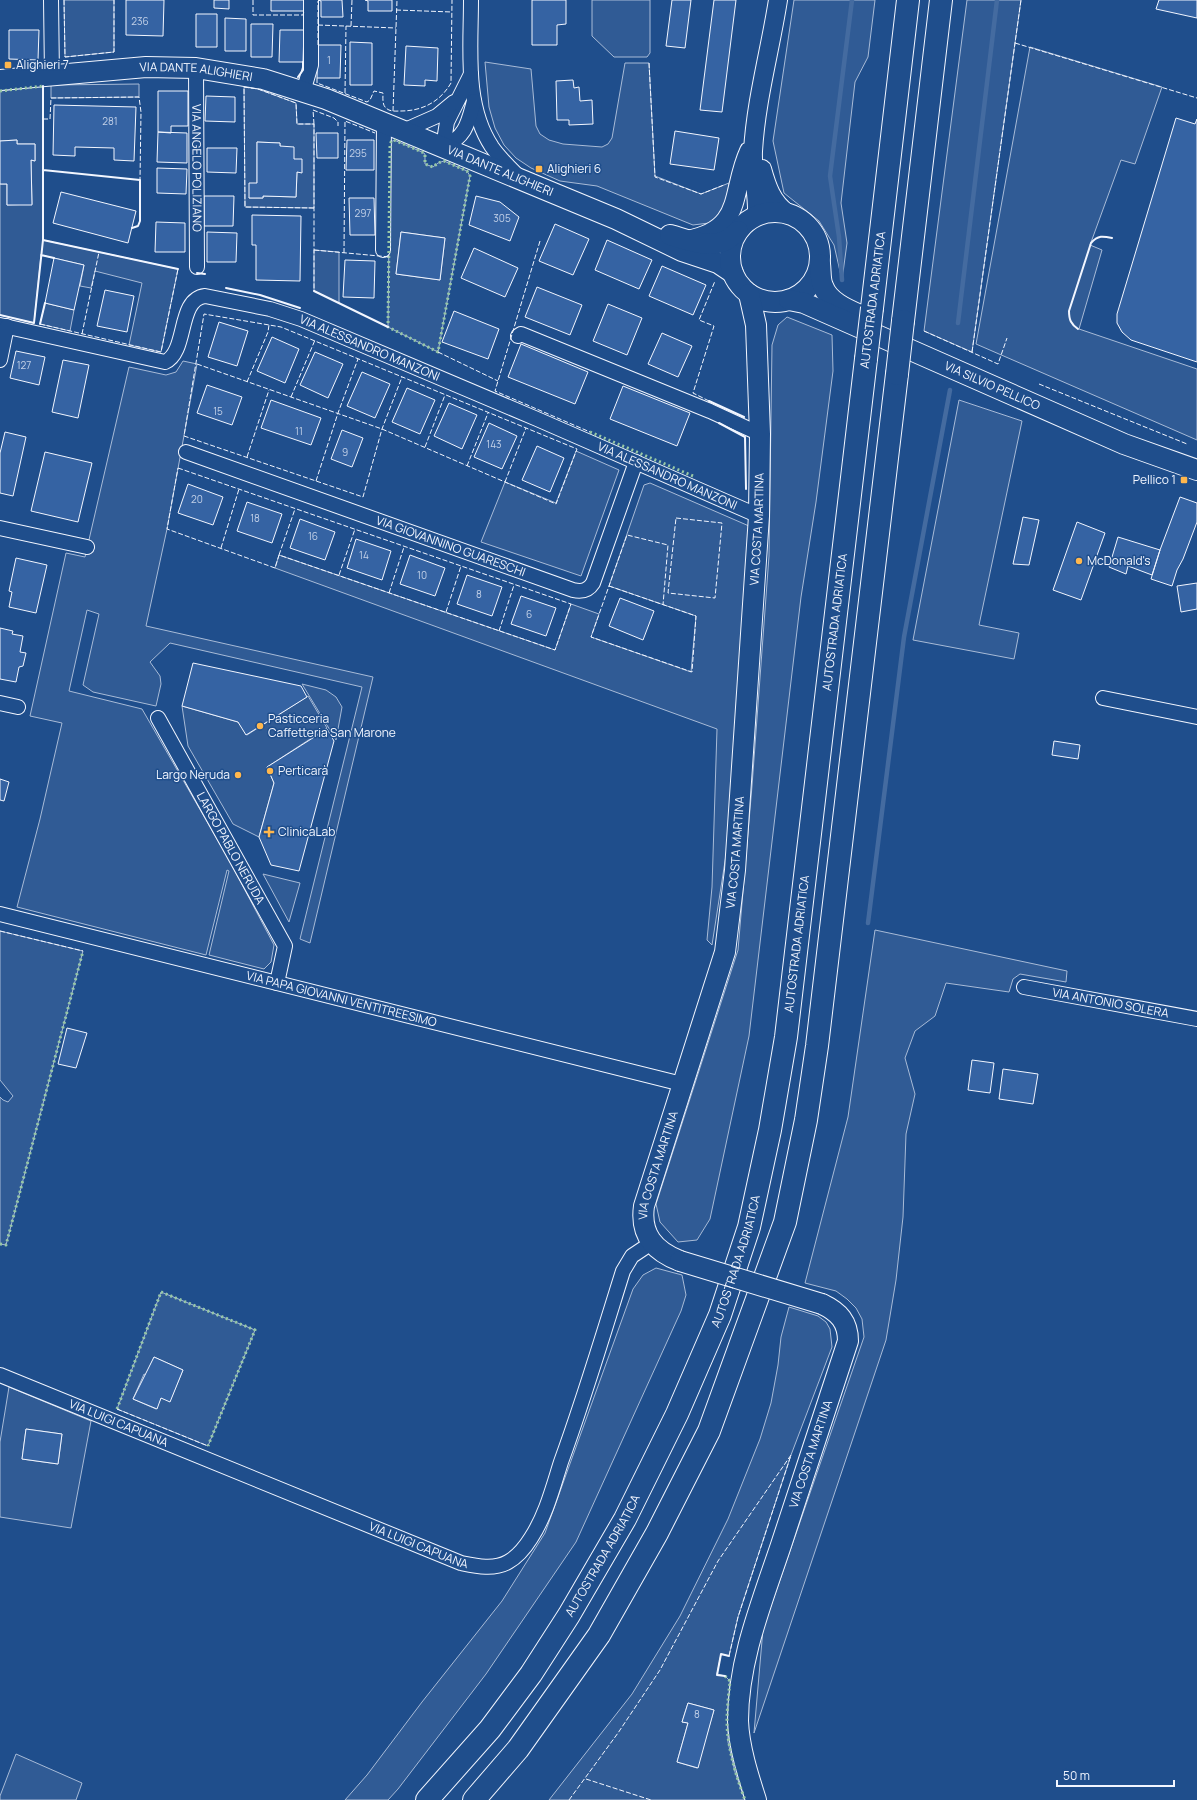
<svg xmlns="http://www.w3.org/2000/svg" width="1197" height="1800" font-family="Manrope,sans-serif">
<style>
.built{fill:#305b95;stroke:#a8bbd7;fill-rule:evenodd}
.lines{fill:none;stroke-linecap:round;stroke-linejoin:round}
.stream{stroke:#446ba0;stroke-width:4.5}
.building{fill:#3563a3;stroke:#f2f6ff}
.minor-casing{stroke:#f2f6ff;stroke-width:16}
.tertiary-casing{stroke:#f2f6ff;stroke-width:20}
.secondary-casing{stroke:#f2f6ff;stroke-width:22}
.motorway-casing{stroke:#f2f6ff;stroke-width:24}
.minor{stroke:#1f4e8c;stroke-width:14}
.tertiary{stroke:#1f4e8c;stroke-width:18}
.secondary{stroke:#1f4e8c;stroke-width:20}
.motorway{stroke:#1f4e8c;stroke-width:22}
.secondary-bridge-casing{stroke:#f2f6ff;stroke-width:22;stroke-linecap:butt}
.motorway-bridge-casing{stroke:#f2f6ff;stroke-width:24;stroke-linecap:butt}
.secondary-bridge{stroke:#1f4e8c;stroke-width:20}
.motorway-bridge{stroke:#1f4e8c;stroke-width:22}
.hedge{stroke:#97c8a6;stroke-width:3;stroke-dasharray:2 3;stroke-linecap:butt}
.fence{stroke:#f2f6ff;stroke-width:1;stroke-dasharray:5 2;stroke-linecap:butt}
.wall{stroke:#f2f6ff;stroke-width:2}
.poi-dot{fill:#ffb74d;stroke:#1f4e8c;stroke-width:1.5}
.labels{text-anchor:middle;stroke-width:3;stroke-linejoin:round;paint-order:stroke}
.number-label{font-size:10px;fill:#c3d1e8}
.poi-label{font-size:12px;fill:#f2f6ff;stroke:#1f4e8c;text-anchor:start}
.street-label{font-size:12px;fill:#f2f6ff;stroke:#1f4e8c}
</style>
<rect width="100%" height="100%" fill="#1f4e8c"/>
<path class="built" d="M64,0H114V52L65,57Z
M592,0H650V53L647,57H614L592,36Z
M794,0H875L868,57L855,82L841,203L847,243L842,280L834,245L819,221L784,193L773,141Z
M967,0H1021L972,352L924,331Z
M1030,47L1162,87L1135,164L1121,160L1090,245L1102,250L1079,329L1197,369V440L976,344Z
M485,62L531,69L536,126L540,134L549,140L563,144L602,147L608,144L612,138L625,63H649L655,176L701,194L729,183L726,203L720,216L709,223L693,225L597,186L560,181L531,168L516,158L504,145L495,128L489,107Z
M139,84V97L51,98V85Z
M43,86V240L178,269L161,352L129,345L142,283L95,271L91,288L80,286L84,265L41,255L34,323L0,315V184H7V205L32,204L31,160L35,161V144H17V140L0,141V91Z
M244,87L258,89L296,103L297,124H314V208L245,207ZM257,142L280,143V146L294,159L302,172H297L296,197L263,196V198H249L257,183Z
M394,140L422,152L425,154V164L433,167L438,163L444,161L467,171L470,176L438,352L388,327L390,146L391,142ZM401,232L445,238L440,280L396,274Z
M314,250L339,252V303L314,291Z
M45,303L74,310L70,331L40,324Z
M787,317L832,335L833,371L816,502L801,597L749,1036L710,1219L697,1240L678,1242L660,1222L656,1204L738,950L752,786L769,556L772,345L778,325Z
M183,361L197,364L167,529L146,626L373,677L310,943L300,939L362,687L170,643L150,662L160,676L161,684L156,706L93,692L83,685L99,614L87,610L69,691L142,709L228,858L274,945L271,962L264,969L209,955L229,871L227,870L206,955L17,907L40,819L62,723L30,716L66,553L85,557L129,367L166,375L176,372Z
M959,400L1022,421L979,625L1019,633L1014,659L913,640Z
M576,451L619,470L581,576L481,542L505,482L556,503Z
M650,483L749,526L728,842L712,945L707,940L712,887L717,729L275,568L279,555L555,650L571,604L599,614L591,637L691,672L696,616L609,586L644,485Z
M302,684L326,690L336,697L342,707L336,740Z
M308,696L327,728L267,767L274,783L259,837L233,824L188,746L182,706L238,722L247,735Z
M263,874L300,883L289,922Z
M875,930L1067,971L1066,982L1020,974L1013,979L1009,992L946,983L935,1016L915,1031L905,1058L915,1094L906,1134L903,1217L896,1280L886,1340L754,1733L763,1629L864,1337L862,1319L856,1308L847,1299L836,1291L805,1283L848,1117Z
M0,931L83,951L6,1245L0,1244V1097L3,1100L8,1102L13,1096L0,1080Z
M656,1268L682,1275L686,1295L681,1311L576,1542L486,1674L398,1789L388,1800H345L367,1775L422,1702L502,1601L545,1533L633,1289L643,1275Z
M161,1292L255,1330L208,1446L117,1409ZM154,1357L183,1370L170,1401L161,1398L156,1409L133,1399L144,1374L146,1375Z
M789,1307L818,1316L826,1322L830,1329L832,1347L791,1455L738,1617L729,1656L721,1654L717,1674L725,1676L730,1681L728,1712V1742L735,1772L745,1800H549L632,1694L680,1616L728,1519L760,1439L771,1403L778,1365L781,1337ZM688,1703L714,1710L697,1768L677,1762L688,1723L682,1722Z
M9,1387L91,1421L71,1528L0,1517V1442ZM26,1429L62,1434L58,1464L22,1459Z
M16,1754L82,1783L76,1800H0V1796Z"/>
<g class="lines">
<path class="stream" d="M842,280L839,237L830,176L852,0
M958,323L997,0
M868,923L904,637L950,390"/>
</g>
<path class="building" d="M126,0H164L163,36L126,35Z
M214,0H229V9L214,8Z
M271,0H304V11H271Z
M318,0H342L343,17H321V1Z
M365,0H392V11H368V1Z
M532,0H566V24L557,25V45H532Z
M672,0H691L685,48L666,46Z
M714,0H736L722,112L700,110Z
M1159,0H1197V18L1156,9Z
M196,14H217V47H196Z
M225,18L246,19V51H225Z
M251,24H273L272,57H251Z
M9,30H39L38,60L9,59Z
M280,30H304L303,62H279Z
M350,42L372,43V85H350Z
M318,45H341L340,78H317Z
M406,46L438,48L437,81L425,80V86L404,85Z
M573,80L574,88L579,87L580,101L592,100L593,124L569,125V120H557L556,81Z
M158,91H188V126H171V133L158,132Z
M206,96L235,97V122L205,121Z
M54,105L136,107L134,161L114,160V148L75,147V156L53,155Z
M1176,118L1195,124L1197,119V362L1131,340L1122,332L1117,323V314Z
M675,131L719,138L714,170L670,164Z
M158,132L187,133V163L157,162Z
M316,133H338V158H317Z
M17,140V144H35V161L31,160L32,205H7V184H0V141Z
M347,140H374V170H346Z
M257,142L280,143V146L294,147V159H302V173L297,172L296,197L263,196V198H249V183H257Z
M207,148H237L236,173L207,172Z
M157,168L187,169L186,194L157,193Z
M61,192L136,211L128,243L53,223Z
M204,196H234L233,226H204Z
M476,196L500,202L519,217L510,241L469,225Z
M349,198H374L375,235H350Z
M252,215L301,216L300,281L256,280V245H252Z
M156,222L185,223V252H155Z
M555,224L589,239L573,275L539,261Z
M207,232L237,233L236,262H207Z
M401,232L445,238L440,280L396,274Z
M607,240L652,260L639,289L595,270Z
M474,248L518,268L505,297L461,278Z
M54,258L84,265L74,310L45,303Z
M345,260L375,261L374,298L343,297Z
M662,266L706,285L693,315L649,296Z
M537,287L582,305L570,335L525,317Z
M105,290L134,296L127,332L97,326Z
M608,304L642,318L627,355L593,341Z
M454,311L499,329L488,359L442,342Z
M219,322L248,331L237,366L208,357Z
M662,333L692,346L678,377L648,364Z
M272,337L299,349L285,383L257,371Z
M521,344L588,372L575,404L508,377Z
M16,351L45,357L39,385L10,378Z
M315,352L343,364L328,398L300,385Z
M63,360L89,365L78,418L52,412Z
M362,372L390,384L375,418L347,406Z
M207,385L242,397L232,425L197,413Z
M623,386L690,413L677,446L610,419Z
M407,388L435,400L420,434L392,422Z
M271,400L321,418L311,445L261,428Z
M449,403L477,415L462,449L434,436Z
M489,423L517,436L502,469L474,457Z
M342,430L363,438L352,467L331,459Z
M5,432L26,437L13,496L0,493V453Z
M537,446L564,458L550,492L522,480Z
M45,452L92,463L78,522L31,511Z
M188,484L223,497L213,525L178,513Z
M1180,497L1197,503V522L1183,559L1177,570L1172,586L1151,579L1160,550Z
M247,502L282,514L272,543L237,531Z
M1023,517L1039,520L1029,565L1013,564Z
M300,519L335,532L325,560L290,548Z
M1077,522L1105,533L1081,600L1053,590Z
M1118,537L1160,550L1152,575L1128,566L1126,574L1109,567Z
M356,539L391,551L382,580L347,568Z
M410,555L445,568L435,596L400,584Z
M16,558L47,565L36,613L9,607L12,592L9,591Z
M467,575L502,587L492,616L457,604Z
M1197,583V609L1181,612L1177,586Z
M521,596L556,608L546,636L511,624Z
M620,598L654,611L643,640L609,626Z
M0,628L13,631L12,634L23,636L20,652L26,653L23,666L19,667L16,682L0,679Z
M193,663L301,686L307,697L246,735L238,722L182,706Z
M327,729L334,741L299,871L271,865L259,837L274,783L267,767Z
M1054,741L1080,745L1078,759L1052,755Z
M0,779L9,782L4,801L0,800Z
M67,1028L87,1033L76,1068L58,1064Z
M972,1060L994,1063L990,1093L968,1090Z
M1003,1069L1038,1074L1033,1104L999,1099Z
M154,1357L183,1370L170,1402L161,1398L157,1409L133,1399Z
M26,1429L62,1434L58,1464L22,1459Z
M688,1703L714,1710L698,1768L677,1762L688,1723L682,1722Z"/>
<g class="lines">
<g class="minor-casing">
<g id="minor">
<path d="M51,0L52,75"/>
<path d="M471,0C471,48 464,105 492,147C499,157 508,166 517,175"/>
<path id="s1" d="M196,68L197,267"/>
<path d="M471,74L447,122L443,147C466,137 468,123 474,101"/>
<path d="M303,92L311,65V0"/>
<path d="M403,131L437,116L454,102"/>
<path d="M383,250L384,123"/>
<path id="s2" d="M0,325L165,362C188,352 177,299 205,296L270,309L301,319L537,419L759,516"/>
<path d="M518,336L521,334L710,411L760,434"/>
<path d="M0,360L7,326"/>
<path id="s3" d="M186,452L573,590C582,592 588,591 593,583L636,462"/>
<path d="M0,528L87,547"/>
<path d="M1103,698L1197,717"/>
<path d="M0,703L18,707"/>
<path id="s4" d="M158,718L285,946L277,983"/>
<path id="s5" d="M0,914L682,1084"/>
<path id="s6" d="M1024,987L1197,1019"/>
<path id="s7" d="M0,1375L461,1563C476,1566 494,1570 508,1562C517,1557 526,1546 531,1538C546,1515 553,1487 561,1462C584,1399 603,1335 623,1271L632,1256L653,1242"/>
</g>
</g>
<g class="tertiary-casing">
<path id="tertiary" d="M762,169C767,187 772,202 787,213
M757,216C758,194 752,173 753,151C756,100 770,51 778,0
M687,240C745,229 730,192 749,151"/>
</g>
<g class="secondary-casing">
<g id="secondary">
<path id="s8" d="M0,80L146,67L196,68L263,79L326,99L435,144L616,219L682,251L718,263L733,273"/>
<circle cx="775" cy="257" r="45"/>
<path d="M670,235C685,239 707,248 722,242C728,240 733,235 738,231"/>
<path d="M820,264C821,271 820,280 823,286C828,301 846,309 860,315"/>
<path id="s9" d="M789,300L804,303L1124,444L1197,470"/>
<path id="s10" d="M680,1261C654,1251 640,1234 644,1206L725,952L735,870L759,516L760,434L756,325L749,294"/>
<path id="s11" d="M756,1800C748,1775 739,1747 738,1721C738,1660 762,1602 781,1545C803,1477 826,1409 848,1341C848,1322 839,1312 822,1304"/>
</g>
</g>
<g class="motorway-casing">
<g id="motorway">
<path d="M872,308L908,0"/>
<path d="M903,321L941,0"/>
<path id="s12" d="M427,1800L490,1729L531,1674L569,1615L625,1519L677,1414L720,1315L749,1227L770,1130L786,1037L866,359"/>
<path d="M474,1800L518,1749L599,1635L657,1533L709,1431L785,1222L806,1120L817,1046L897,374"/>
</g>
</g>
<use href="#minor" class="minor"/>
<use href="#tertiary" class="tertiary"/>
<use href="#secondary" class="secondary"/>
<use href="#motorway" class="motorway"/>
<g class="secondary-bridge-casing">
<path id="secondary-bridge" d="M680,1261L822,1304"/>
</g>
<g class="motorway-bridge-casing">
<path id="motorway-bridge" d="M866,359L872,308
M897,374L903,321"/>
</g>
<use href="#secondary-bridge" class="secondary-bridge"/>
<use href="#motorway-bridge" class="motorway-bridge"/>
<path class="hedge" d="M0,91L43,86
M394,140L422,152L425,154V164L433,167L438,163L444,161L467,171L470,176L438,352L388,327L390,146L391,142Z
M590,432L693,476
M0,1244L6,1245L83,951
M117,1409L161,1292L255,1330L208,1446
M725,1676L730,1681C728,1701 725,1723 729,1743C732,1763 738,1781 745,1800"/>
<path class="fence" d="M64,0L65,57L114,52V0
M253,0V15H303L304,11
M396,10L452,12
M318,25L396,28
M351,26L352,0
M1015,43L1197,98
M318,45V1
M649,63L655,177L701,194L724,185
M317,78V83L367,102L370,100L374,91L383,93C383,97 382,105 386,108C390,112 396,111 401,111C422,111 440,102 451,83L452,0
M345,93L346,26
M393,111L397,0
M43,119H50L51,98L139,97L141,112L140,180
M314,124L313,110L334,118L338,122V126
M314,208L245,207L244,87L258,89L296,103L297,124H314C314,180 314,236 314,291
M540,241L495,391L590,432
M314,250L390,257
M344,253L345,121L375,133
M40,324L161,352L178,269
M924,331L998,364L1007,338
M82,334L99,252
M438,352L498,381
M972,352L1021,0
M197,364L382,429L556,504L577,449L281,327L204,314L184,436L363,497L382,429L402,377
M247,382L268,332L269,325
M1039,384L1187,444
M291,397L315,340
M709,401L693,393L714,326L699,320L715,281
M425,447L445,395
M247,457L269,390
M467,466L488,413
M178,468L571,604L555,650L279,555L275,568L167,529Z
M316,481L338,413L358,359
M505,482L526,428
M676,518L722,523L715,598L668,593Z
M221,548L239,489
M279,555L295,509
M339,575L355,529
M609,586L696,616L692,672L591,637L627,535L668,545L663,605
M389,593L404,547
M446,612L461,566
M499,631L514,585
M0,931L83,951
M117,1409L208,1446
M586,1779L651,1800
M569,1800L618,1733L660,1670L718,1561L791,1455L738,1617L729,1656"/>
<path class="wall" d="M298,77L303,70V62
M43,170L140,180V221L138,226L132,228
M43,240L178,269
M41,255L54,258
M197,273L205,274
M226,288L260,295L300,308
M314,291L388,327
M0,315L34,323L43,240V86
M40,324L45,303
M1078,329C1071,324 1069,320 1069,311L1091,243C1098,235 1103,236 1112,238
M709,401L744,417
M719,423L745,437L746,489
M725,1676L717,1675L721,1654L729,1656"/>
</g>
<g class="poi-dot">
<rect x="4" y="61" width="8" height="8" rx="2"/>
<rect x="535" y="165" width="8" height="8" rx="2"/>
<rect x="1180" y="476" width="8" height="8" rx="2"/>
<circle cx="1079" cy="561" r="4"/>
<circle cx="260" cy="726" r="4"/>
<circle cx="270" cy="771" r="4"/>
<circle cx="238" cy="775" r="4"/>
<path d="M267 826h4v4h4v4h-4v4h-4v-4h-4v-4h4z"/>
</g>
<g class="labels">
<g class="number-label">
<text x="140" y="25">236</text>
<text x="329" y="64">1</text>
<text x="110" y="125">281</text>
<text x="358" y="157">295</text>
<text x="363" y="217">297</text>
<text x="502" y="222">305</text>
<text x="24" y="369">127</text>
<text x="218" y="415">15</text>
<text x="299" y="435">11</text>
<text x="494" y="448">143</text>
<text x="345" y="456">9</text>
<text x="197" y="503">20</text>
<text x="255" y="522">18</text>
<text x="313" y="540">16</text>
<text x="364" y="559">14</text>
<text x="422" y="579">10</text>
<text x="479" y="598">8</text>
<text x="529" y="618">6</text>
<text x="697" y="1718">8</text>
</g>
<g class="poi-label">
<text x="16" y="69">Alighieri 7</text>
<text x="547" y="173">Alighieri 6</text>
<text x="1176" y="484" text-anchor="end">Pellico 1</text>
<text x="1087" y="565">McDonald's</text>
<text x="268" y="723">Pasticceria<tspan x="268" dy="14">Caffetteria San Marone</tspan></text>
<text x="278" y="775">Perticarà</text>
<text x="230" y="779" text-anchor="end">Largo Neruda</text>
<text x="278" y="836">ClinicaLab</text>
</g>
<g class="street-label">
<text dy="4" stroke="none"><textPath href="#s8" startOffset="197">VIA DANTE ALIGHIERI</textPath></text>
<text dy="4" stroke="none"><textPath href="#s1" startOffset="100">VIA ANGELO POLIZIANO</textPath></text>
<text dy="4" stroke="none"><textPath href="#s8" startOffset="519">VIA DANTE ALIGHIERI</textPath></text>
<text transform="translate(873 300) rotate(-83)" y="4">AUTOSTRADA ADRIATICA</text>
<text dy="4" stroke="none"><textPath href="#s2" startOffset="424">VIA ALESSANDRO MANZONI</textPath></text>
<text dy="4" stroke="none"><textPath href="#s9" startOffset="221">VIA SILVIO PELLICO</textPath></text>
<text dy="4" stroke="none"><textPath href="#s2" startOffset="748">VIA ALESSANDRO MANZONI</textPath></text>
<text dy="4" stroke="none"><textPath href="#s10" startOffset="763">VIA COSTA MARTINA</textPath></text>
<text dy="4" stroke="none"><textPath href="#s3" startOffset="281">VIA GIOVANNINO GUARESCHI</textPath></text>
<text dy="4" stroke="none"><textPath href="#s12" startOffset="1274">AUTOSTRADA ADRIATICA</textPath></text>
<text dy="4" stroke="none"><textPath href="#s4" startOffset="149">LARGO PABLO NERUDA</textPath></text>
<text dy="4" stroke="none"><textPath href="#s10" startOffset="439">VIA COSTA MARTINA</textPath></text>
<text dy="4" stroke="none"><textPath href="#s12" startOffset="950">AUTOSTRADA ADRIATICA</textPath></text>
<text dy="4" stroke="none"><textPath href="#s5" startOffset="352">VIA PAPA GIOVANNI VENTITREESIMO</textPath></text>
<text dy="4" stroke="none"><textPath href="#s6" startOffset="88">VIA ANTONIO SOLERA</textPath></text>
<text dy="4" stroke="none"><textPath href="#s10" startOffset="115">VIA COSTA MARTINA</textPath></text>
<text dy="4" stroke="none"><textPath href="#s12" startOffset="626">AUTOSTRADA ADRIATICA</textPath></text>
<text dy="4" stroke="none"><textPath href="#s7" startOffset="128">VIA LUIGI CAPUANA</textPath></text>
<text dy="4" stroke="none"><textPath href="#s11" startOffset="359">VIA COSTA MARTINA</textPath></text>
<text dy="4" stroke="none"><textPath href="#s7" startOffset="452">VIA LUIGI CAPUANA</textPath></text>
<text dy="4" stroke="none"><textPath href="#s12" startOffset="302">AUTOSTRADA ADRIATICA</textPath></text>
</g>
</g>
<path d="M1057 1780v6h117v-6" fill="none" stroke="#f2f6ff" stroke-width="2"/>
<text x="1063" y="1780" font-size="12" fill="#f2f6ff" stroke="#1f4e8c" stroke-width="3" paint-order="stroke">50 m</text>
</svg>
